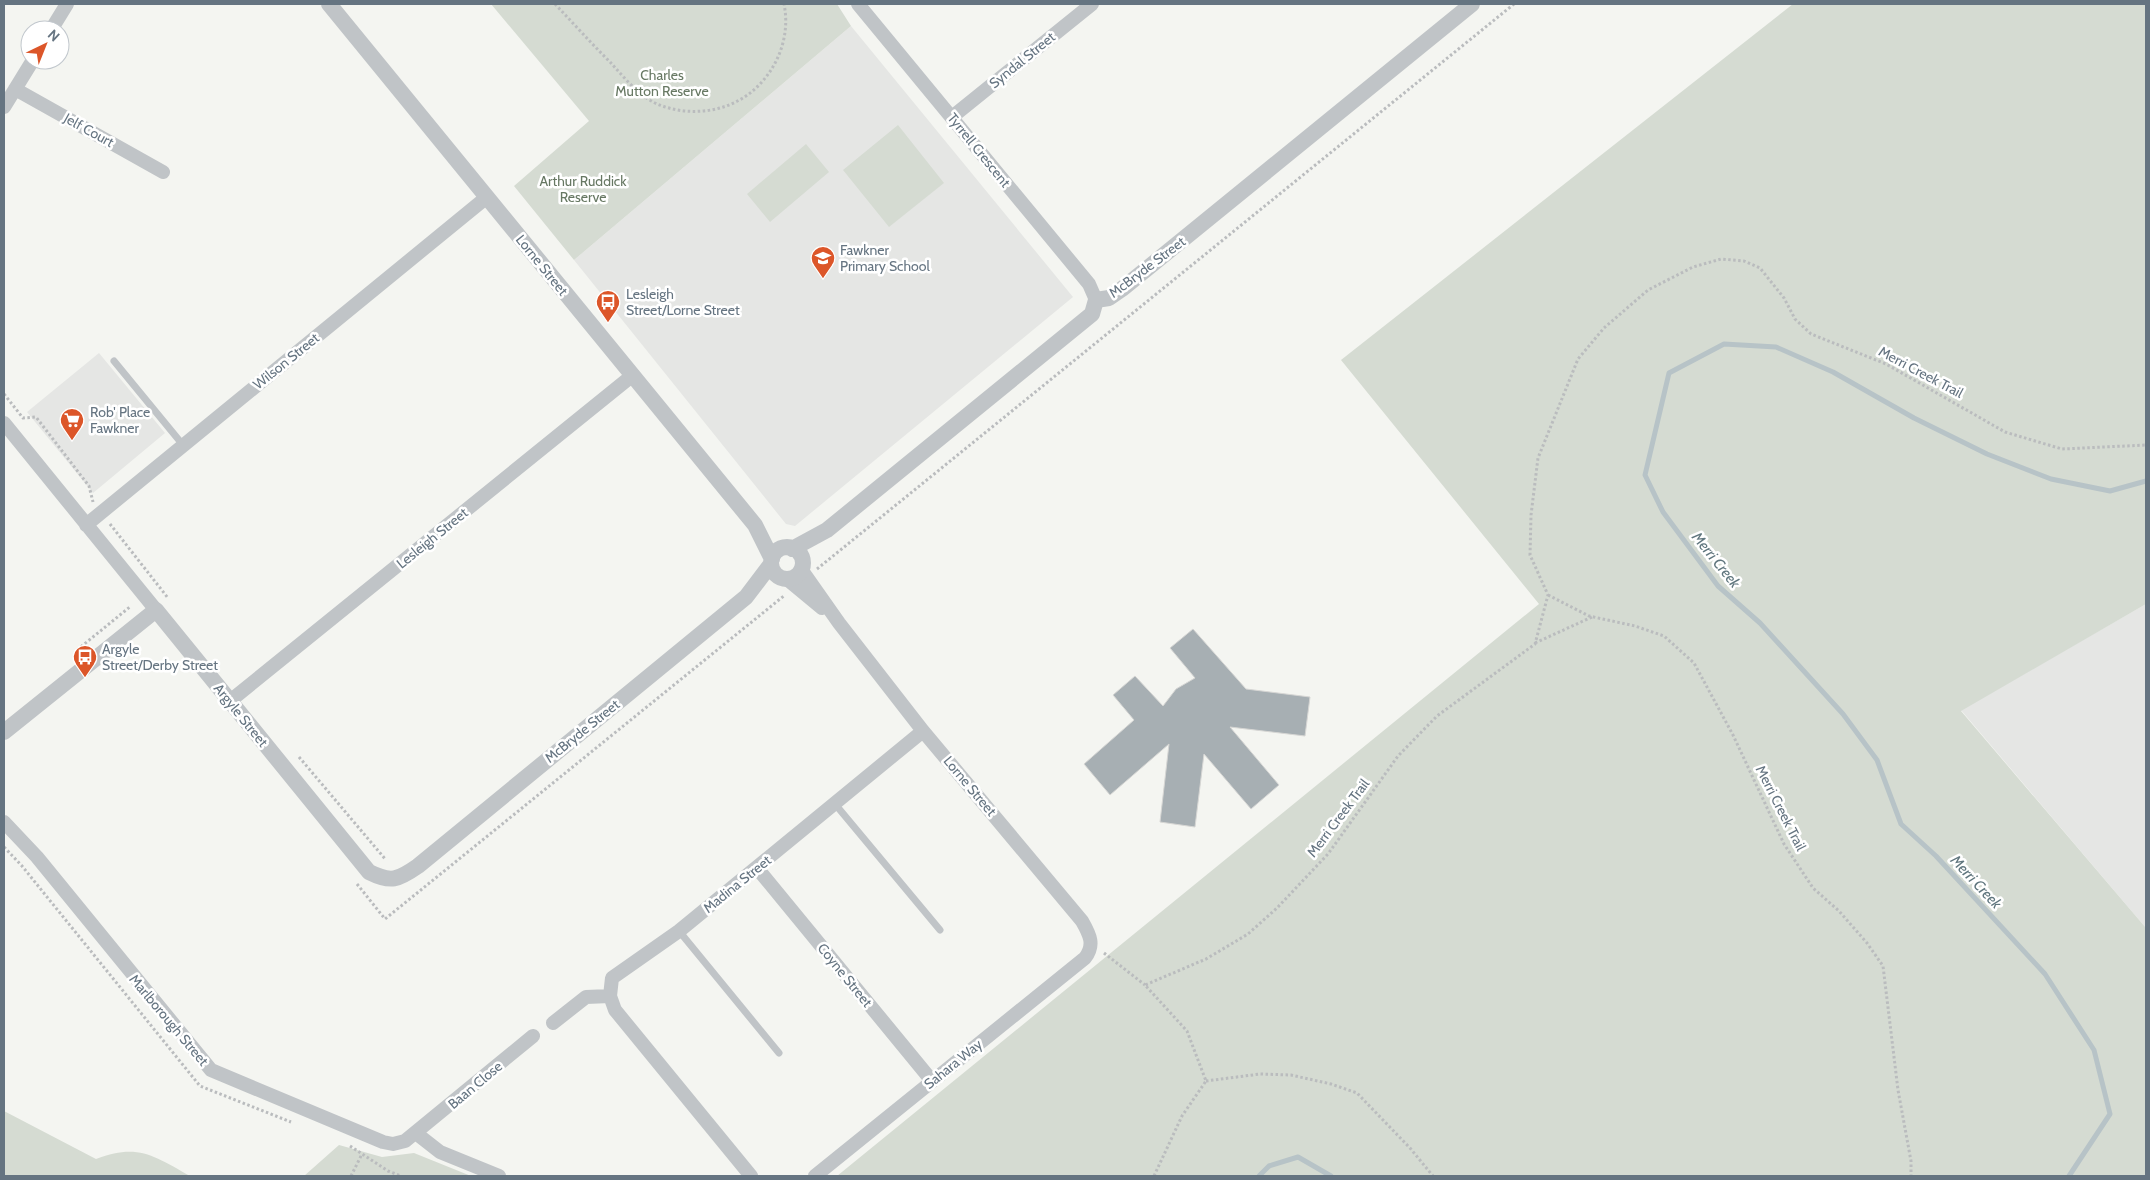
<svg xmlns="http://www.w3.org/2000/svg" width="2150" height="1180" font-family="Cabin,sans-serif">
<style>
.built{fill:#e5e6e4}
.green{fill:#d5dbd2}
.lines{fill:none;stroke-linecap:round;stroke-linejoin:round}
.stream{stroke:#b7c3c7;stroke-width:5}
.building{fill:#a7afb3;stroke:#d6d6d4}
.path{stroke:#babcbe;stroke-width:3;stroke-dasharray:2.5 2.5;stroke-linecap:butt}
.service{stroke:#c0c4c7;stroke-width:7}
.minor{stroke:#c0c4c7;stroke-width:14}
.tertiary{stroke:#c0c4c7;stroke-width:16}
.labels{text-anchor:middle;stroke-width:5;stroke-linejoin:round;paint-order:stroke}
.street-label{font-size:14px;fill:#657481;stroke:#fff}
.park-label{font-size:14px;fill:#677863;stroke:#fff}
.poi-label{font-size:14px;fill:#657481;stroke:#fff;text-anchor:start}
.water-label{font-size:15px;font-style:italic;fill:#60767e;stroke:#fff}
</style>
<rect width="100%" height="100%" fill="#f4f5f1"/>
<path class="built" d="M851,26L1073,297L795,526L786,524L574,260Z
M99,353L165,433L93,493L27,412Z
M2146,604V928L1961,710Z"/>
<path class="green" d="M491,4H837L851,26L574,260L514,186L589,121Z
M1793,4H2146V604L1961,711L2146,928V1176H837L1539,604L1341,360Z
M898,125L944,183L889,227L843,170Z
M806,144L829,172L770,222L747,194Z
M4,1111L96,1159C138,1143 154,1156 190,1176H4Z
M339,1145L382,1157L414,1153L471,1176H304Z"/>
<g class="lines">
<path class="stream" d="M1259,1176L1269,1166L1298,1157L1331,1176
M2069,1176L2110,1114L2094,1050L2045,974L1936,856L1901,824L1877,760L1843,714L1760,623L1718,586L1663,512L1645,475L1669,373L1724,344L1776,347L1833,372L1914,418L1987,454L2051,479L2110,491L2146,481"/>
</g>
<path class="building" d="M1193,629L1246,689L1310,697L1305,736L1230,727L1279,785L1251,809L1204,754L1195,827L1160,822L1169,744L1110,795L1084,764L1134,720L1113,695L1135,676L1163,706L1176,689L1195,678L1170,648Z"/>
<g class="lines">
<path class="path" d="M555,4C573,23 591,43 610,62C623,76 637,94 655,103C690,119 734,112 760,84C780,63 790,33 784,4
M4,394L23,418L36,417L89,486L93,502
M110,524L168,598
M817,569L1514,4
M1548,595L1589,616L1635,626L1664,636L1694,663L1733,735L1784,844L1813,888L1839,911L1867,943L1883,966L1898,1090L1911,1161V1176
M1535,643L1592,617
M77,650L131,606
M299,757L386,860
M4,847L22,866L200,1086L291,1122
M357,884L385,919L785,595
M1104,953L1145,985
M1206,1081L1260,1074L1291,1075L1331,1084L1357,1093L1410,1148L1433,1176
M350,1146L388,1171L401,1176
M351,1176L362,1154
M1154,1176L1182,1116L1206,1081L1187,1031L1145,985L1206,959L1248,934L1277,908L1328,854L1398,756L1437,716L1535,644L1548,595L1530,555L1531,515L1538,458L1578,359L1604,328L1648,290L1693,267L1721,259L1744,261L1760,268L1784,298L1795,319L1811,334L1886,364L2005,432L2062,449L2146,445"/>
<path class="service" d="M114,361L183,445
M835,804L940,930
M679,931L779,1053"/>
<path class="minor" d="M858,4L1089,284L1096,300
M51,30L67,4
M15,89L163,172
M4,107L33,60
M952,117L1092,4
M4,423L156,610
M86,525L487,197
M801,569L839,623L923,731L1082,921C1090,935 1095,945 1085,958L815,1176
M787,579L822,608
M230,701L633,375
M4,822L37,857L211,1070L383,1142L393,1144L405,1141L533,1036
M757,868L932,1081
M610,996L612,978L679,931L923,731
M610,996L615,1010L751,1176
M553,1023L586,997L610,996
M417,1134L440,1152L499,1176"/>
<path class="tertiary" d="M329,4L755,525L772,559
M771 563a16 16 0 1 1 32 0a16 16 0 1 1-32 0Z
M792,549L827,530L1092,314L1096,300L1109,298L1122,289L1472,4
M4,732L156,610L369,872C391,883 398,880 418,866L746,597L771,564"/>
</g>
<defs>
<g id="school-pin" transform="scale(1.25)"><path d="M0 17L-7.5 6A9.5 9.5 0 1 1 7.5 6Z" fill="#dc5629" stroke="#fff"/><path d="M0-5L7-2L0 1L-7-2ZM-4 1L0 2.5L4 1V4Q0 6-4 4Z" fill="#fff"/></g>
<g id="bus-pin" transform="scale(1.25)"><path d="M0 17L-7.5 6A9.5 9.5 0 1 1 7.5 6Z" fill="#dc5629" stroke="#fff"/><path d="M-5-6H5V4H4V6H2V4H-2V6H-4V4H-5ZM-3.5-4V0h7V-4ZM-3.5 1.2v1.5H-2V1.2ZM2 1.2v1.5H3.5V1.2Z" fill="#fff"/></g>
<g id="supermarket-pin" transform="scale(1.25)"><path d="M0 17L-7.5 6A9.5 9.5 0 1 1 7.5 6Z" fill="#dc5629" stroke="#fff"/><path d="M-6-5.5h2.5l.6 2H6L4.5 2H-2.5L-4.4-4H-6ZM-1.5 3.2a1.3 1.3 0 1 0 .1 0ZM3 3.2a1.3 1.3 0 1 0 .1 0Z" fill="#fff"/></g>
</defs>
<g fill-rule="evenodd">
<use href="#school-pin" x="823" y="258"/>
<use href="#bus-pin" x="608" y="302"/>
<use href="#supermarket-pin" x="72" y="420"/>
<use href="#bus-pin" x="85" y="657"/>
</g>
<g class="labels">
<g class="street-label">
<text transform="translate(1022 60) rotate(-39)" y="5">Syndal Street</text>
<text transform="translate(89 130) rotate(29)" y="5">Jelf Court</text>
<text transform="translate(979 150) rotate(51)" y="5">Tyrrell Crescent</text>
<text transform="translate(542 265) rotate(51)" y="5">Lorne Street</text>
<text transform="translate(1147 267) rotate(-37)" y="5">McBryde Street</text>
<text transform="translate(286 361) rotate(-39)" y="5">Wilson Street</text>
<text transform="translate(1921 372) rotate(28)" y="5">Merri Creek Trail</text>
<text transform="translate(432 538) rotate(-39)" y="5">Lesleigh Street</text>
<text transform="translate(241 715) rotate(51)" y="5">Argyle Street</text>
<text transform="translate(582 731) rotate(-39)" y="5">McBryde Street</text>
<text transform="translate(970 786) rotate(50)" y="5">Lorne Street</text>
<text transform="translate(1781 808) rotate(63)" y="5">Merri Creek Trail</text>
<text transform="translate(1338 818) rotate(-53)" y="5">Merri Creek Trail</text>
<text transform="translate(737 884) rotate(-39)" y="5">Madina Street</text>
<text transform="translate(845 975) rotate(51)" y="5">Coyne Street</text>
<text transform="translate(169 1020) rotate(50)" y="5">Marlborough Street</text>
<text transform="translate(953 1064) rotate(-39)" y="5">Sahara Way</text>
<text transform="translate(475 1085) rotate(-40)" y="5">Baan Close</text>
</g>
<g class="park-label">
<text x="662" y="80">Charles<tspan x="662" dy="16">Mutton Reserve</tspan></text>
<text x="583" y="186">Arthur Ruddick<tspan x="583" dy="16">Reserve</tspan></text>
</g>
<g class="poi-label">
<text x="840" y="255">Fawkner<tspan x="840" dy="16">Primary School</tspan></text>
<text x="626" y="299">Lesleigh<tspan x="626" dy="16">Street/Lorne Street</tspan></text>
<text x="90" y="417">Rob' Place<tspan x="90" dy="16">Fawkner</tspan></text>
<text x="102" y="654">Argyle<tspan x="102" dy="16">Street/Derby Street</tspan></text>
</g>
<g class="water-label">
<text transform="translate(1716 560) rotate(51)" y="5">Merri Creek</text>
<text transform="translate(1976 882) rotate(47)" y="5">Merri Creek</text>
</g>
</g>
<rect width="2150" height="1180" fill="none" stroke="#657481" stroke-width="10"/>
<g transform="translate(45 45) rotate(43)"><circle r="24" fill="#ffffff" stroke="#c1c7cd"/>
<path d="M0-4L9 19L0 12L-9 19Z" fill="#dc5629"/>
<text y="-8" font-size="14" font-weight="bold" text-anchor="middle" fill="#657481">N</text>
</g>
</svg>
